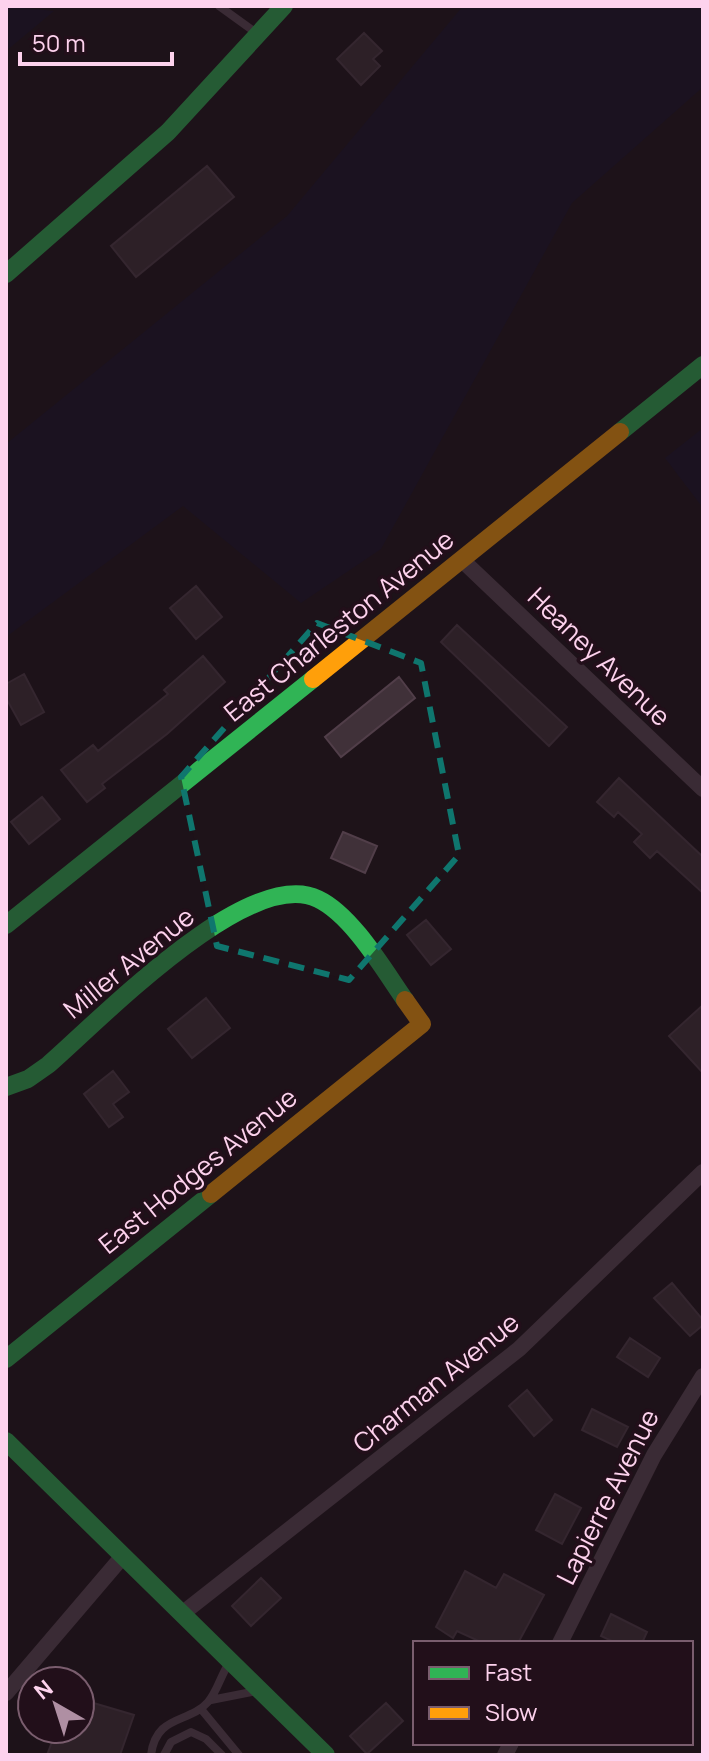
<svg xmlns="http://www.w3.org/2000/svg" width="709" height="1761" font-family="Manrope,sans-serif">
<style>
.green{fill:#191229}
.building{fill:#403139;stroke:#513e49;stroke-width:2}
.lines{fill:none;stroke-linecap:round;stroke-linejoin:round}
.lane{stroke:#5e4957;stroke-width:8}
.street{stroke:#5e4957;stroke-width:16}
.fast{stroke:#30b455;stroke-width:18}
.slow{stroke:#ff9f0a;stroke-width:18}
.marked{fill:none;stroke:#0f766e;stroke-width:6;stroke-dasharray:16 10;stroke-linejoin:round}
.labels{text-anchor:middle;stroke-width:7;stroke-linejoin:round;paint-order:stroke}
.street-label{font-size:26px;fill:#fdd2ed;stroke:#220f1a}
</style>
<rect width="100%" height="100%" fill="#1e1319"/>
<path class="green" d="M6,6L54,11L6,51Z
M463,6H703V87L572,203L381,549L301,603L183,506L6,637V444L287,216Z
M703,428V508L665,458Z"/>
<path class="building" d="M364,33L382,51L373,59L380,66L361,85L337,59Z
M207,166L234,197L136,277L111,246Z
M196,586L222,617L196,639L170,608Z
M457,625L567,727L549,746L441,642Z
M203,656L225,682L167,734L102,784L105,788L87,802L61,770L93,745L98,751L168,694L164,690Z
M24,674L44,712L21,725L6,698V684Z
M399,677L415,698L341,757L325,737Z
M619,778L703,857V893L657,851L650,858L634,842L642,834L618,812L614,817L597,802Z
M42,797L60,819L29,844L11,822Z
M343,832L377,846L365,873L331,858Z
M426,920L451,949L431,965L407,935Z
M206,998L230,1028L192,1058L168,1029Z
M703,1005V1073L669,1036Z
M113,1071L129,1092L113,1104L123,1117L109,1127L84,1094Z
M672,1283L703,1320V1325L690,1336L654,1298Z
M630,1338L660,1358L648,1377L617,1357Z
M527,1390L552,1420L534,1436L509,1406Z
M592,1409L628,1427L617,1447L582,1430Z
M555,1494L581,1508L562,1544L536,1530Z
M465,1571L496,1588L504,1574L544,1595L518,1643H483L457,1631L453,1638L436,1627Z
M261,1578L281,1598L251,1626L232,1606Z
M611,1614L647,1632L642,1643H616L601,1636Z
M80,1699L134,1715L120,1755H47L57,1729H80Z
M386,1703L403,1721L367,1754L350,1736Z"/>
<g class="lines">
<path class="lane" d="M219,6L255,32
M211,1700L257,1691
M201,1709L239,1755
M151,1755C156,1714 189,1724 208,1702C217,1692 221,1675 229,1663
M164,1755L171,1742L191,1732L206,1739L222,1755"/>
<path class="street" d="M462,560L703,789
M183,1613L519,1349L703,1172
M560,1643L654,1455L703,1376
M6,1693L123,1556
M505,1755L511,1743"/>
<path class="fast" d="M6,274L168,132L284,6
M620,432L703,365
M6,925L313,679
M6,1087L28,1079L48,1065C99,1021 248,865 318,899C352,915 384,970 405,1000
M6,1359L211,1194
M6,1441L326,1755"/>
<path class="slow" d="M313,679L620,432
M211,1194L422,1024L405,1000"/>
</g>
<path d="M0 0H709V1761H0ZM317,623L421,663L459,855L349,980L217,946L181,777Z" fill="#1e1319" fill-opacity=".55" fill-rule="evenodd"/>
<path class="marked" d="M317,623L421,663L459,855L349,980L217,946L181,777Z"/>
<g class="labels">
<g class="street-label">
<text transform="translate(339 626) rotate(-39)" y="9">East Charleston Avenue</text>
<text transform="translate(599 657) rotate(44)" y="9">Heaney Avenue</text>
<text transform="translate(129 963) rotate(-39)" y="9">Miller Avenue</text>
<text transform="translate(198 1171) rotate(-39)" y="9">East Hodges Avenue</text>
<text transform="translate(436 1383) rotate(-39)" y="9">Charman Avenue</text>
<text transform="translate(608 1497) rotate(-63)" y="9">Lapierre Avenue</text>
</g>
</g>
<rect width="709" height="1761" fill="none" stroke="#fdd2ed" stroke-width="16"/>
<rect x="413" y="1641" width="280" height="104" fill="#220f1a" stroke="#7a5d6e" stroke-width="2"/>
<rect x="429" y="1667" width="40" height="12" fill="#30b455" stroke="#7a5d6e" stroke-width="2"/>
<text x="485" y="1681" font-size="24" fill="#fdd2ed">Fast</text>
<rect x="429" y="1707" width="40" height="12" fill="#ff9f0a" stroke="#7a5d6e" stroke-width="2"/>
<text x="485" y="1721" font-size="24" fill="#fdd2ed">Slow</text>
<g transform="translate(56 1705) rotate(321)"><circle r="38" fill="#220f1a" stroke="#7a5d6e" stroke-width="2"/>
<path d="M0-6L14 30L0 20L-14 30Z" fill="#af8fa3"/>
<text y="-12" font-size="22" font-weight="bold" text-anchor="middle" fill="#fdd2ed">N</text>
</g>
<path d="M20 52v12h152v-12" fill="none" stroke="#fdd2ed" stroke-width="4"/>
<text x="32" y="52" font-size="24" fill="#fdd2ed" stroke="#220f1a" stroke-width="6" paint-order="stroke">50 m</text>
</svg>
